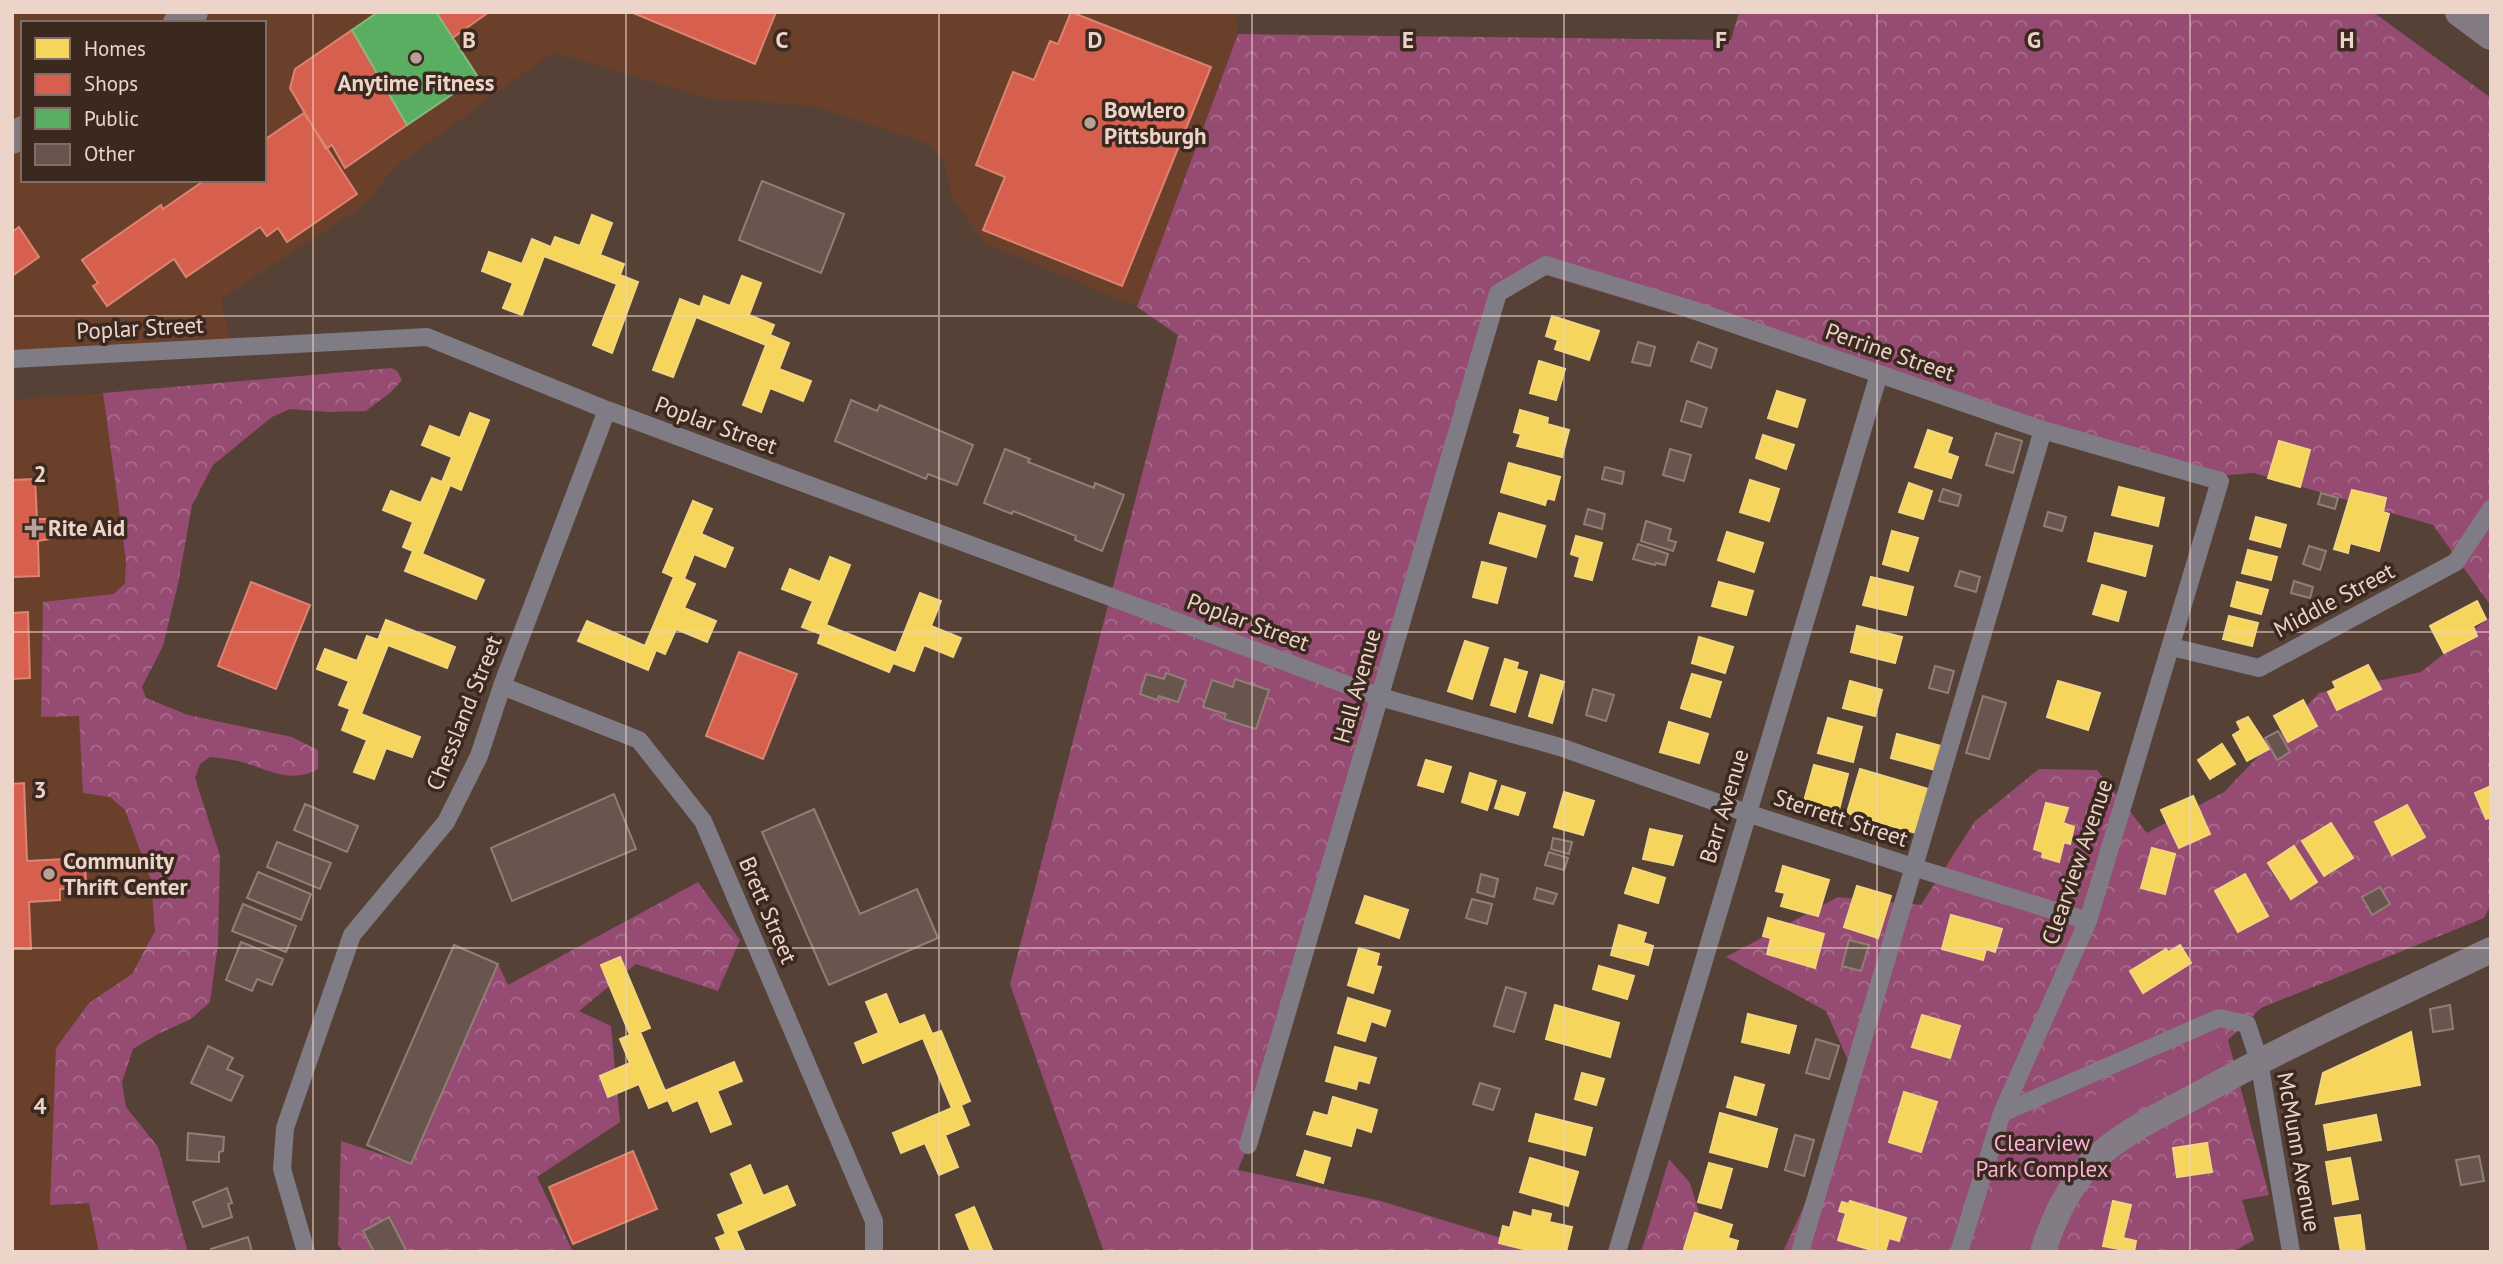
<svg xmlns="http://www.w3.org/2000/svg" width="2503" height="1264" font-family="'PT Sans',sans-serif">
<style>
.built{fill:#6a402b;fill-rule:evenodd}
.forest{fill:url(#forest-crowns)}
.green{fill:#954b72}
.homes{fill:#f6d55c;stroke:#f3d57d;stroke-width:2}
.shops{fill:#d6604d;stroke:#dd8372;stroke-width:2}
.public{fill:#5aae61;stroke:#86b980;stroke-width:2}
.building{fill:#68564e;stroke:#917f76;stroke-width:2}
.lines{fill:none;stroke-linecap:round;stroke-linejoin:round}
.minor{stroke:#807c85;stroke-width:18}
.secondary{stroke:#837c85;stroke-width:26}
.primary{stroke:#837a82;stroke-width:30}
.grid{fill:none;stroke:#ecd4c9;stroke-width:2;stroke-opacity:0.55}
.poi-dot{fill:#b8a196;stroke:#3b2920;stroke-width:2.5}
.labels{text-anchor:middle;stroke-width:7;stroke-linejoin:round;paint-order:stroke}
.poi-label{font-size:23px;font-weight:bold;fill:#ecd4c9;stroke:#3b2920;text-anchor:start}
.street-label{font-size:23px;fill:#ecd4c9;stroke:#3b2920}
.park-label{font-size:23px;fill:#f6b1d4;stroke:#3b2920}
.grid-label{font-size:23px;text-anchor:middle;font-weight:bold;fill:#ecd4c9;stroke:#3b2920;stroke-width:7;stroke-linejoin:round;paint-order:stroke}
</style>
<defs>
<pattern id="forest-crowns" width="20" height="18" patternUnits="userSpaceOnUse" patternTransform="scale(1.75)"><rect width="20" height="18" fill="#954b72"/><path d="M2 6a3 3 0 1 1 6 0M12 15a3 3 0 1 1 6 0" fill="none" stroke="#a96c8b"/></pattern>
</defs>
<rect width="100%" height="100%" fill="#564137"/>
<path class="built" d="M12,12H1236L1238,34L1137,307L983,242L952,196L944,161L929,144L813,106L707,98L553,52L395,167L364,205L221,299L232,348L12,359ZM23,23H264V180H23Z
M103,393L126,561L125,583L114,594L43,603L41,717L79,715L83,793L110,797L125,810L151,880L155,931L132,974L89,1003L50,1205L89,1203L99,1252H12V400Z"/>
<path class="forest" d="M1739,12H2373L2491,98V606L2433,525L2254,473L2215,476L1532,271L1495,306L1248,1145L1238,1170L1381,1201L1547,1252H1104L1010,984L1178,335L1137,307L1238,34L1731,40Z
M391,368L397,371L402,380L391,392L366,411L328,412L290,409L272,417L213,465L192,505L178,584L163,646L142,687L146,698L188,715L292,737L318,750V769C290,785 266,768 238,761C229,759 219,758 210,757L200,764L195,778L220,856L218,944L210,1002L191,1019L158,1034L133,1049L122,1082L126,1107L158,1147L188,1252H99L89,1203L50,1205L56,1048L89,1003L132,974L155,931L151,880L125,810L110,797L83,793L79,716L41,717L43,602L114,594L125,583L126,561L103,393Z
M2491,616V904L2484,918L2261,1008L2228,1040L2269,1195L2242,1200L2254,1240L2233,1252H1783L1859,1085L1826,1011L1726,957L1838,897L1921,905L1975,821L2039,769L2097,770L2147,833L2224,792L2319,693L2421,672Z
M698,882L740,940L718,991L636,964L579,1011L611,1026L620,1122L537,1177L573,1252H344L338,1245L341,1141L411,1164L498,964L508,985Z
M1669,1159L1690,1183L1711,1252H1641Z"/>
<path class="green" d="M2214,1042L2228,1063L2149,1099L2067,1177L2038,1223L2030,1252H1973L2016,1130Z"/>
<path class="homes" d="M592,215L612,223L600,255L624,264L620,275L638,282L612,353L593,345L617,284L544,256L522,315L503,308L513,283L482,271L489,252L522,264L532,239L551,247L555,237L580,246Z
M742,276L761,283L749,315L774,325L770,335L789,343L779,369L811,381L803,401L770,388L761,412L743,405L766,345L696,317L673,377L653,370L680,299L700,307L704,296L730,306Z
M1552,316L1599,331L1589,360L1555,349L1558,340L1546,336Z
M1539,361L1565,369L1556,400L1530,393Z
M1777,391L1805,400L1797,427L1768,418Z
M1520,410L1548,418L1547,424L1569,430L1562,457L1517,446L1521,434L1514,432Z
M470,413L489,420L461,490L450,485L422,554L484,580L476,599L405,571L413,551L403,547L413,522L383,510L391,491L421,503L432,478L442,482L452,457L422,445L430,426L460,438Z
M1928,430L1952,438L1947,453L1958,457L1951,478L1915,467Z
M1763,435L1794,445L1786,469L1756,458Z
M2279,441L2310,450L2300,487L2268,478Z
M1509,463L1560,477L1554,500L1547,498L1545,505L1501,492Z
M1750,480L1779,489L1769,521L1740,512Z
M1909,483L1932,491L1923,519L1899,512Z
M2119,487L2164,498L2158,526L2112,515Z
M2352,490L2386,498L2383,512L2389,514L2379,551L2350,543L2348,553L2334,549Z
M693,501L712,509L701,534L733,548L725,567L694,554L684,579L695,584L684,608L716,621L707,642L676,629L665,654L656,650L648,670L578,641L587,621L645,646L674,577L663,572Z
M1499,513L1545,526L1536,557L1490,543Z
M2256,517L2286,525L2280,547L2250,539Z
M1892,531L1918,538L1908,571L1883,564Z
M1727,532L1763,543L1754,572L1718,560Z
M2095,533L2152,546L2145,576L2088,561Z
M1576,536L1602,543L1592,580L1575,576L1580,557L1571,554Z
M2248,550L2277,557L2271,580L2242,573Z
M830,557L850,565L826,625L896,653L920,593L941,601L931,626L961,638L953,657L924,645L914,671L893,663L889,672L818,643L821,634L802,627L813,601L782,589L790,569L820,582Z
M1482,562L1506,568L1497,603L1473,597Z
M1871,577L1913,587L1906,615L1863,605Z
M1719,582L1753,591L1746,615L1712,606Z
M2237,582L2268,590L2261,614L2231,606Z
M2102,585L2126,592L2118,621L2093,614Z
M2477,601L2486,619L2473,626L2477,636L2444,653L2430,626Z
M2229,616L2258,623L2252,646L2223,639Z
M386,620L455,647L447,668L388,645L361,714L420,737L412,757L386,748L374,779L354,772L367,740L342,730L350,709L339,705L349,681L317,669L325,649L357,661L367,636L378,640Z
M1857,626L1902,637L1895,663L1851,652Z
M1699,637L1733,647L1725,673L1692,663Z
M1465,641L1488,648L1472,699L1448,691Z
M1505,659L1518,663L1516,669L1527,672L1515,712L1491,705Z
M2368,665L2381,689L2337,710L2328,692L2336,688L2333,682Z
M1692,674L1721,682L1710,717L1681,708Z
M1541,675L1564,682L1552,723L1529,716Z
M1850,681L1882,690L1875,716L1843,708Z
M2058,681L2100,693L2088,730L2047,717Z
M2303,700L2317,726L2288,742L2274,716Z
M2248,717L2269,749L2247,761L2233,735L2241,730L2237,722Z
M1828,718L1862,727L1853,762L1818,753Z
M1669,722L1708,734L1699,763L1660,752Z
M1897,734L1941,746L1935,770L1891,758Z
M2222,744L2235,764L2210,779L2198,760Z
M1426,760L1451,767L1443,792L1418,785Z
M1814,765L1848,774L1839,810L1804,801Z
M1860,769L1928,789L1916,833L1847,813Z
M1470,773L1496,781L1487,810L1462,802Z
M1502,786L1525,793L1518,815L1495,808Z
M2491,786V817L2486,819L2475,793Z
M1564,792L1594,801L1583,835L1554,827Z
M2193,796L2210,834L2179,848L2161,810Z
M2046,803L2068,808L2063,823L2074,827L2070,844L2064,842L2059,862L2042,857L2043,852L2034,849Z
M2407,805L2425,837L2392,855L2375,822Z
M2331,823L2353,858L2324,876L2302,841Z
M1650,829L1682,836L1673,865L1643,859Z
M2294,846L2317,882L2291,899L2268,863Z
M2152,848L2175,854L2165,894L2141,888Z
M1783,866L1829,880L1818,916L1781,906L1785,893L1776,891Z
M1633,868L1665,878L1658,903L1625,893Z
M2245,874L2268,916L2238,932L2215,891Z
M1857,886L1891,896L1878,938L1844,927Z
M1365,896L1408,910L1399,938L1356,923Z
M1951,915L2002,929L1995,952L1986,949L1983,960L1942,949Z
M1768,918L1824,934L1815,968L1767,954L1771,938L1763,936Z
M1619,925L1646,933L1643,943L1653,946L1648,965L1611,955Z
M2180,945L2191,963L2143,993L2130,971L2166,949L2168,952Z
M1359,948L1379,954L1376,966L1381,967L1373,993L1348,985Z
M620,957L650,1028L640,1032L665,1091L734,1062L742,1081L717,1091L731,1124L711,1132L698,1100L673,1111L668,1100L649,1108L639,1084L608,1097L600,1076L630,1063L620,1039L630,1035L601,965Z
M1599,966L1634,976L1627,999L1593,989Z
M886,994L899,1025L924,1015L932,1034L941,1031L970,1101L961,1105L969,1125L945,1135L958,1167L939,1175L925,1143L901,1153L893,1133L952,1108L923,1038L863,1063L855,1043L879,1033L866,1002Z
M1348,998L1390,1011L1385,1026L1371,1021L1365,1041L1338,1033Z
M1555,1005L1619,1023L1610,1057L1546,1039Z
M1748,1014L1796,1026L1789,1053L1742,1042Z
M1922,1015L1960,1026L1950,1058L1912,1047Z
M2411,1032L2420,1085L2316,1104L2323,1073Z
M1335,1047L1376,1058L1369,1083L1358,1080L1356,1089L1326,1081Z
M1582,1073L1604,1079L1596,1105L1575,1099Z
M1735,1077L1764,1085L1756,1115L1727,1107Z
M1904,1092L1937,1102L1921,1152L1889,1142Z
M1333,1097L1377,1110L1371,1132L1356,1127L1351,1146L1307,1134L1314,1112L1328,1116Z
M1720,1113L1777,1129L1767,1167L1710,1152Z
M1536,1114L1592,1128L1585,1155L1529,1141Z
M2376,1115L2381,1140L2328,1150L2324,1125Z
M2207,1143L2212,1172L2177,1177L2173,1148Z
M1305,1151L1330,1158L1323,1183L1297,1175Z
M1530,1158L1578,1172L1568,1206L1520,1192Z
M2350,1158L2358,1199L2333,1204L2326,1162Z
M1709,1163L1732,1169L1721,1208L1698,1202Z
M750,1165L763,1196L787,1186L795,1205L736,1231L745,1252H722L716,1238L726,1234L718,1215L744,1204L731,1174Z
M1850,1201L1906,1218L1899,1241L1889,1238L1885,1252H1878L1838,1240L1846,1213L1839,1211L1842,1202L1849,1204Z
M2113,1201L2131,1205L2123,1238L2136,1241L2134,1252L2103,1246Z
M974,1207L993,1252H971L956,1215Z
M1533,1210L1551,1214L1549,1222L1572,1227L1566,1252H1535L1499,1243L1503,1226L1510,1228L1514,1212L1532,1217Z
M1695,1213L1732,1225L1728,1238L1738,1241L1735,1252H1692L1684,1249Z
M2360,1215L2365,1252H2341L2335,1218Z"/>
<path class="shops" d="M436,12H489L451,39Z
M631,12H776L755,64Z
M1071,12L1211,67L1122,286L983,230L1005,177L976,165L1013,72L1034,80L1050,41L1058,44Z
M352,30L407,125L345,168L332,145L326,149L290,88L295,69Z
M304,113L357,194L287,242L278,228L267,236L260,227L186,277L174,259L107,306L93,286L98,283L82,260L161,205L163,209L205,180H264V140Z
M19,227L39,257L12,276V232Z
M35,479L37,519H54L55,538L38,541L39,576L12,577V480Z
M251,582L310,605L276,689L218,666Z
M28,612L30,678L12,679V613Z
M739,652L797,674L763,759L706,736Z
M24,783L27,861L85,858L86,888L60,889V900L29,902L31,949H12V784Z
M633,1151L657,1209L573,1244L549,1187Z"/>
<path class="public" d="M378,12H436L478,77L407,125L352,30Z"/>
<path class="building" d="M762,181L844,214L821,273L739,240Z
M1638,342L1655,347L1650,366L1632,362Z
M1698,342L1717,349L1711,368L1691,361Z
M851,400L877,411L880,405L973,445L957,485L928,474L926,479L835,441Z
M1687,401L1707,408L1701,427L1681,421Z
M1996,433L2022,441L2013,473L1986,465Z
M1005,449L1030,459L1028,462L1094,488L1095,483L1124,495L1102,551L1075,540L1076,536L1013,511L1012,514L984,503Z
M1670,449L1691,455L1684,481L1663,475Z
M1605,467L1624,472L1622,484L1602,479Z
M1943,489L1961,495L1958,506L1939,501Z
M2321,493L2338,498L2335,509L2318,504Z
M1588,509L1605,514L1602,529L1584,524Z
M2048,512L2066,517L2062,531L2044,526Z
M1646,521L1671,529L1668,540L1676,542L1673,551L1641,541Z
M1638,544L1668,554L1665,565L1656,563L1655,565L1633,559Z
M2309,546L2326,551L2320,570L2303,564Z
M1960,571L1980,577L1976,592L1955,586Z
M2294,581L2313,587L2310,598L2291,593Z
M1935,666L1954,671L1948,693L1929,688Z
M1166,673L1186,680L1178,702L1159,696L1157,700L1140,694L1146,674L1164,679Z
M1235,679L1269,690L1256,729L1224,719L1226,714L1203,707L1212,680L1233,687Z
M1593,689L1614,695L1606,721L1586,715Z
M1983,696L2006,703L1989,759L1966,753Z
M2278,731L2290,752L2277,760L2265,738Z
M614,794L636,849L512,901L491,848Z
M305,804L358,826L347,852L294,830Z
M814,809L860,914L917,889L938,938L829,985L762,832Z
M1553,838L1572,842L1569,854L1551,849Z
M277,842L331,863L320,889L267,867Z
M1549,852L1568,858L1564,870L1545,865Z
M258,872L311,894L301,920L247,898Z
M1481,874L1498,879L1494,897L1477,892Z
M2380,887L2390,904L2372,915L2362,897Z
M1537,888L1557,894L1553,904L1534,899Z
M1472,899L1492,904L1487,924L1466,918Z
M243,904L296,926L286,952L232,931Z
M1849,940L1869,945L1861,971L1842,966Z
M241,942L283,959L272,985L257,979L252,991L226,980Z
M454,945L498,964L411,1164L367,1145Z
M1506,987L1526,993L1514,1032L1494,1026Z
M2450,1005L2453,1029L2433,1032L2430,1009Z
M1816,1039L1839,1046L1829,1079L1806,1073Z
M208,1046L233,1058L227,1069L243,1076L231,1101L191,1083Z
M1480,1083L1500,1089L1493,1110L1473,1104Z
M188,1133L224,1137L223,1151L219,1152V1162L187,1160Z
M1795,1135L1814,1140L1804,1176L1785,1170Z
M2479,1156L2484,1181L2461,1185L2456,1160Z
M227,1188L232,1203L228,1204L232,1217L203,1227L193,1202Z
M389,1217L407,1252H374L363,1231Z
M248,1237L252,1252H212L211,1249Z"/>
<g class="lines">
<path class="minor" d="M12,359L427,337L607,410L1380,697L1560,747L1747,813L1913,867L2088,921
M2172,647L2259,668L2456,562L2491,509
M502,686L639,740L703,821L874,1221V1252
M2002,1113L2219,1018L2247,1024L2259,1061L2291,1252
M1248,1145L1498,293L1546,265L1687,308L2043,430L2220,481L2088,921L2002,1113L1959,1252
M306,1252L282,1169L285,1128L352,935L446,822L479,756L502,686L607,410
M1617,1252L1879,374
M1800,1252L2043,430"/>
<path class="secondary" d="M2043,1252C2053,1219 2067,1189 2091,1163C2119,1134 2158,1116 2194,1097C2290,1043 2391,998 2491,950"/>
<path class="primary" d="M2460,12L2491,35
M178,23L193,12
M12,139L23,131"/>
</g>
<path class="grid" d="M313,12V1252M626,12V1252M939,12V1252M1252,12V1252M1564,12V1252M1877,12V1252M2190,12V1252M12,316H2491M12,632H2491M12,948H2491"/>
<g class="poi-dot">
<circle cx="416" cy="58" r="7"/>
<circle cx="1090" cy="123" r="7"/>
<path d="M30.5 517.5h7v7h7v7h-7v7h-7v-7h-7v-7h7z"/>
<circle cx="49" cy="874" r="7"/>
</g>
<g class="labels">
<g class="poi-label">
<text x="416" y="91" text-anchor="middle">Anytime Fitness</text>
<text x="1104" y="118">Bowlero<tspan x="1104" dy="26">Pittsburgh</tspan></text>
<text x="48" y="536">Rite Aid</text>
<text x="63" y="869">Community<tspan x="63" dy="26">Thrift Center</tspan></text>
</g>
<g class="street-label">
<text transform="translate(140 328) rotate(-3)" y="8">Poplar Street</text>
<text transform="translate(1890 352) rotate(19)" y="8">Perrine Street</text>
<text transform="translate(716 425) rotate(20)" y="8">Poplar Street</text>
<text transform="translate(2334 600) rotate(-28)" y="8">Middle Street</text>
<text transform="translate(1248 622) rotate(20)" y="8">Poplar Street</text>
<text transform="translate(1357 686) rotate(-74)" y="8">Hall Avenue</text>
<text transform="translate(464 713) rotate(-68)" y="8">Chessland Street</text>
<text transform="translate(1724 806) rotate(-73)" y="8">Barr Avenue</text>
<text transform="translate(1841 818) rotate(18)" y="8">Sterrett Street</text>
<text transform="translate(2077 862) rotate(-71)" y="8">Clearview Avenue</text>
<text transform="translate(768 910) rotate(67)" y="8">Brett Street</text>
<text transform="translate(2299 1152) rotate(80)" y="8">McMunn Avenue</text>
</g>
<g class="park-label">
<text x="2042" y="1151">Clearview<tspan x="2042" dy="26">Park Complex</tspan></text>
</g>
</g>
<g class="grid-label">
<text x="469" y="48">B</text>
<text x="782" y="48">C</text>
<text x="1095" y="48">D</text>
<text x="1408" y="48">E</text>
<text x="1721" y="48">F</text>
<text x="2034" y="48">G</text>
<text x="2347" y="48">H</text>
<text x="40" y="482">2</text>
<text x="40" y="798">3</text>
<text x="40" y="1114">4</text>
</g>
<rect width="2503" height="1264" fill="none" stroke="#ecd4c9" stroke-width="28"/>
<rect x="21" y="21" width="245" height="161" fill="#3b2920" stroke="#826d64" stroke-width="2"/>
<rect x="35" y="38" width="35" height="21" fill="#f6d55c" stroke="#826d64" stroke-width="2"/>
<text x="84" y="56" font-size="21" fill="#ecd4c9">Homes</text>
<rect x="35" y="74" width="35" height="21" fill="#d6604d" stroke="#826d64" stroke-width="2"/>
<text x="84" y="91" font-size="21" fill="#ecd4c9">Shops</text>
<rect x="35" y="108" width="35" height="21" fill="#5aae61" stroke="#826d64" stroke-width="2"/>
<text x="84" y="126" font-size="21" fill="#ecd4c9">Public</text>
<rect x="35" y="144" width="35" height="21" fill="#68564e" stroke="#826d64" stroke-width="2"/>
<text x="84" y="161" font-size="21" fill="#ecd4c9">Other</text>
</svg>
